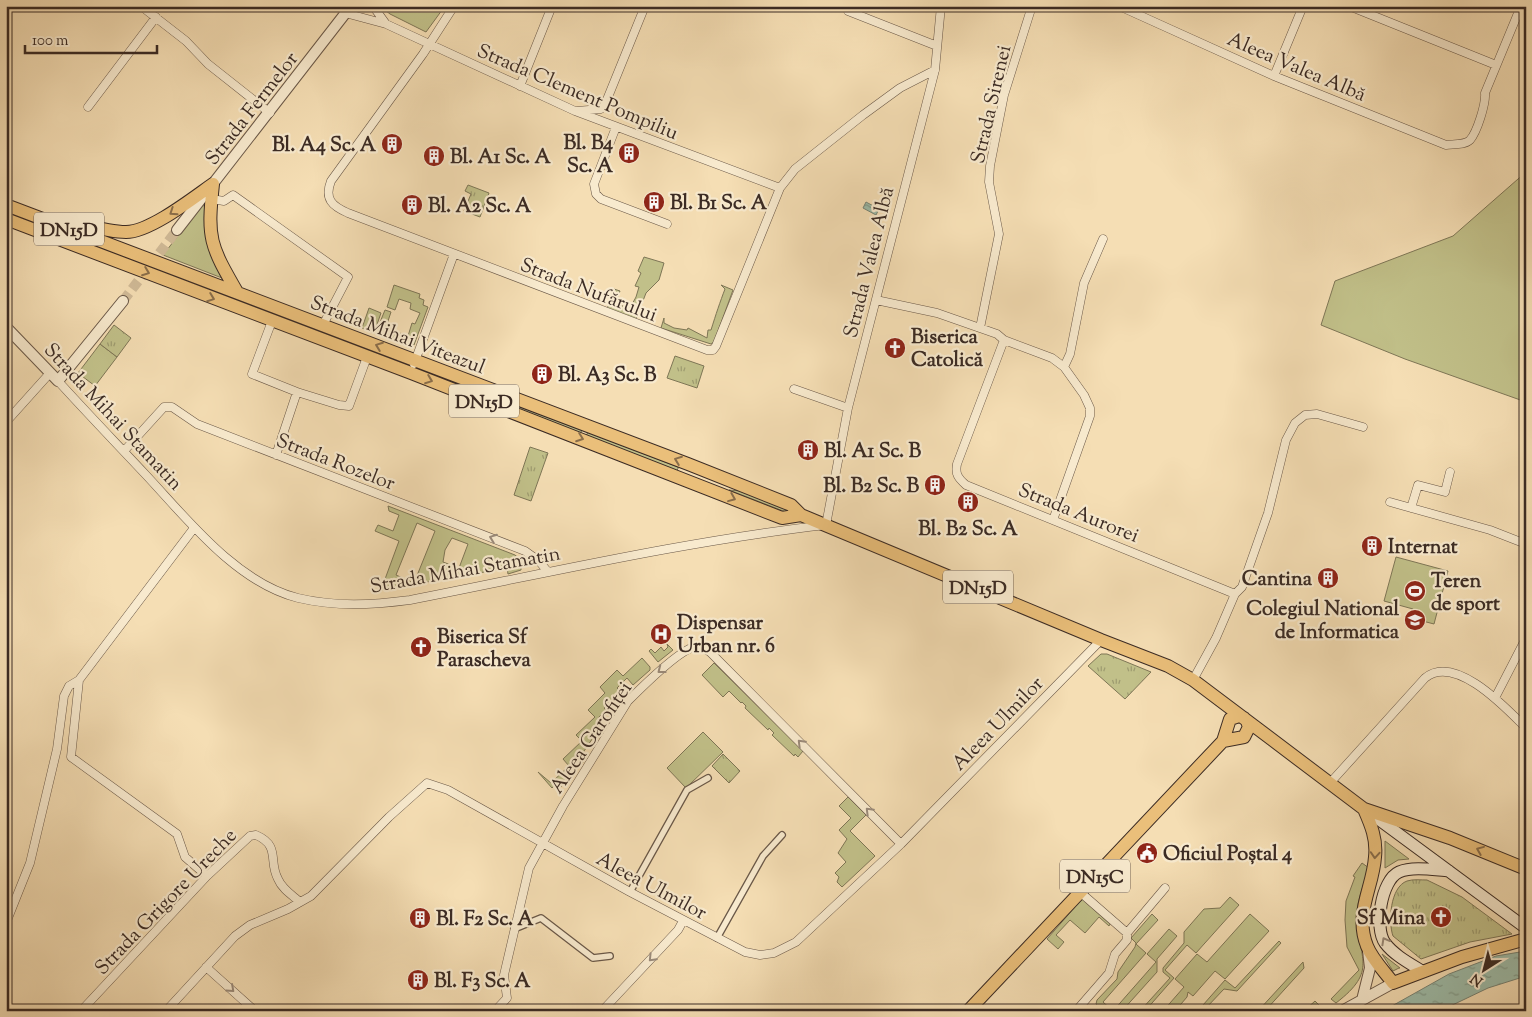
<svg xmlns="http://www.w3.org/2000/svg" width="1532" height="1017" font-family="'Sorts Mill Goudy',serif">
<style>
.green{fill:#c1c089;stroke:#7e7656;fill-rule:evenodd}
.park{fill:url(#park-tufts);stroke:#7e7656}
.water{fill:url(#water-ripples);stroke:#768274}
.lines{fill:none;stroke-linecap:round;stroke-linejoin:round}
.tertiary-tunnel{stroke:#d0ba97;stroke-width:10;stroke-dasharray:10 5;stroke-linecap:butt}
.pedestrian-casing{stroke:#6a5848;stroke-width:8}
.minor-casing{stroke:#6a5848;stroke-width:9}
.tertiary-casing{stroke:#6a5848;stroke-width:12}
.secondary-casing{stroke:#3b2b24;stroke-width:13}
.primary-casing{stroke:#3b2b24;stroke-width:14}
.pedestrian{stroke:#f8eace;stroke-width:5.5}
.minor{stroke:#f8eace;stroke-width:8}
.tertiary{stroke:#f8eace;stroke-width:10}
.secondary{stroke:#f8eace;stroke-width:11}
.primary{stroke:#eabf7a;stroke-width:12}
.oneway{stroke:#8a6e4b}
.oneway2{stroke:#9a8a79}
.labels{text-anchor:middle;stroke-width:4.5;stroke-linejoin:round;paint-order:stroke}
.shield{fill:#f8eace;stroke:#746457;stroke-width:1}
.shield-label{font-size:19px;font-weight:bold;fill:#3b2b24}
.street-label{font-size:20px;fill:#3b2b24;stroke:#f8eace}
.poi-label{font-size:20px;font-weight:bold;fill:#3b2b24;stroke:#f8eace;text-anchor:start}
</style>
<defs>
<pattern id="park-tufts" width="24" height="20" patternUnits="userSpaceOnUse" patternTransform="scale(1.25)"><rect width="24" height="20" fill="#c1c089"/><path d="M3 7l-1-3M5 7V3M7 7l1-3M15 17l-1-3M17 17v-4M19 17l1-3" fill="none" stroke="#9e9c70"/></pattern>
<pattern id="water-ripples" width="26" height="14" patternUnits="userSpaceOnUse" patternTransform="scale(1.25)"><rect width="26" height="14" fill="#9dbca9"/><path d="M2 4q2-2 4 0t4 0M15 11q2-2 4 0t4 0" fill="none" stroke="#819989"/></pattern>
</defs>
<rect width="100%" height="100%" fill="#f5deb4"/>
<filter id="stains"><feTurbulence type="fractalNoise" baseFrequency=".004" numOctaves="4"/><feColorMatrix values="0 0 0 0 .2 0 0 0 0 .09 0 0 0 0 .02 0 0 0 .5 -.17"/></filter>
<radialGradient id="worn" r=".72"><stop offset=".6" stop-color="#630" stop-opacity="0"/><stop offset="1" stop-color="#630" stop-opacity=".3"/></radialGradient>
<path class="green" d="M380,6H445L426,32L390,14Z
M1526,172V402L1405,359L1321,325L1335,281L1453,236Z
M202,205L206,207L222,278L163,255Z
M644,257L664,263L659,280L646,293L636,319L607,309L614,289L620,291L615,304L630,308L636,297L639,287L635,286L641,273L638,271Z
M394,285L420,294L419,298L424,300L423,305L428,307L414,345L376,332L385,310L391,312L387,324L395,327L394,331L408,336L412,323L415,324L420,313L410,309L411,303L399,299L395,310L387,307Z
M721,285L733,290L714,342L711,344L661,328L664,318V323L674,328L687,330L688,328L707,338L708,330H711C716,314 720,302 725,289Z
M369,308L381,313L374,333L362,328Z
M100,344L117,357L95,386L78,373Z
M428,372L582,430L580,434L427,375Z
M588,432L678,467V469L676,471L586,436Z
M729,490L741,491L792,511L791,514Z
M388,506L515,555L521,560V570L508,574L507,568L381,590L399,541L375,531L378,525L393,531L399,515L389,511ZM417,523L435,531L414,583L396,575ZM452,538L468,544L459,568L443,562L445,550Z
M1396,557L1448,571L1434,624L1411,618L1413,609L1384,601Z
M667,644L673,650L658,662L649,651L651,649L655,653L661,647L664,651L668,647Z
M642,658L650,667V670L633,685L627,678L617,688L620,691L604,708L606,710L598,718L603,723L580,757L583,763L579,760L561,787L557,783L552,788L538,772L551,783L569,766L563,759L582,741L576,735L595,717L588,710L605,693L600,687L617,670L623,676Z
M714,663L803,751L798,757L795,754L794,756L772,735L774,733L769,728L768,730L745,708L746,706L742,702L741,703L729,691L723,697L702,675Z
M703,732L723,752L686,788L667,768Z
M848,797L866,815L850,831L875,856L842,887L837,882L839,877L835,873L846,862L838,853L847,839L839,830L851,818L839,806Z
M1385,841L1409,859L1398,860L1385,868Z
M1362,863L1369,868C1365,883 1356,901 1357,917C1358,959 1379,970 1336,1003L1331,999L1359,970L1347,947L1345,920L1346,901L1355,877L1353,876Z
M1230,897L1239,905L1196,953L1187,945L1165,970L1174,978L1145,1011H1140L1170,978L1163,972V968L1184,943V932L1204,909L1220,908Z
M1082,899L1110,924L1109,926L1099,917L1085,933L1070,920L1056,935L1064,942L1058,949L1047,939Z
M1152,914L1158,920L1136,944L1146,953L1103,1002L1113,1011L1156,962L1147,954L1169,929L1177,936L1157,959V972L1122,1011H1103L1096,1004L1097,1000L1117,979L1118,972L1135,947L1136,943L1131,938Z
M1250,914L1269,931L1225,979L1215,971L1193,996L1188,992L1187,997L1175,1011H1163L1184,987L1175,979L1197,954L1207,962Z
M1279,941L1281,943L1237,991L1224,989L1206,1008L1203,1005L1225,980L1235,988Z
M1382,954L1400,968H1399L1393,971Z
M1303,962L1304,968L1265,1011H1258Z
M1315,1001L1325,1011H1304Z"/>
<path class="park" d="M468,185L489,193L480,217L464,211L471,194L465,191Z
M114,325L131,338L117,357L100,344Z
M675,356L704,366L697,388L667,378Z
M530,447L548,453L531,501L514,495Z
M1101,654H1107L1151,672L1125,699L1088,666Z
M723,754L740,771L729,783L712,766Z
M1427,880L1462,897L1512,934L1470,942L1421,959L1393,936C1388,922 1390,887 1407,881C1413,879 1421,880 1427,880Z"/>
<path class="water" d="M866,202L879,209L876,215L863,208Z
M1526,951V976L1488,988L1440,1011H1383L1449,974L1496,956Z"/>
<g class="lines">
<path class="tertiary-tunnel" d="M123,301L177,230"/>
<g class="pedestrian-casing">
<path id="pedestrian" d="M630,892L687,790L708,778
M514,929L541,918L593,958L610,956
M717,938L763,856L782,835"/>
</g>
<g class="minor-casing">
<path id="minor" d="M141,6L186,41L208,64L270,113
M373,6L386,24L575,111L780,188
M454,6L423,54L331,181C324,199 332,206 348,213L707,350H713L716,346L780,188L795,169L863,115L900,88L935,70
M1119,6L1274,76L1446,145C1453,144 1465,145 1470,140C1477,132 1486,104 1485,93L1521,6
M1349,6L1496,65
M848,11L937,46
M345,13L386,24
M1274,76L1303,6
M520,86L552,6
M88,107L156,17
M577,111L601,109L606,102L645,6
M616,127L594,184L596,194L601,199L667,224
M211,199L224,201L233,195L348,277L323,325
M876,300L937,313L997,334L1004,340L1052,358L1064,367L1084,395L1090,408V416L1053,520
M272,321L252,374L297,392
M980,328L999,234L989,182L990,166L1004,95L1032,6
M1004,340L957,464C955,474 958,478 966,485L1235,594
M414,364L454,254
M1064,367L1070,354L1084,283L1103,239
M58,381C87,413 117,444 146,475C187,519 237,583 298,598C336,607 372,605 410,600C548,573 686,541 826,525L848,408L935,70L941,6
M794,389L848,408
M6,422L50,373
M124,451L164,407H172L197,424L525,551L539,561L548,572
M276,455L297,392L339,405L349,406L367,357
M1390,502L1490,530L1526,544
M1411,508L1418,485L1445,492L1450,472
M194,528L79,680L71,757L177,834L185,857L207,876
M1193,680L1216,638L1235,594L1242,587L1268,513L1286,440L1295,423L1305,415L1317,414L1363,427
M1495,698L1526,638
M1330,783L1425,678C1455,653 1506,708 1526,728
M1080,892L1127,933L1165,888
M6,923L30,863L57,749L64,696L69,686L79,680
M206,967L255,1011
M81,1011L207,876L250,836L256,835C281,846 268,861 278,879C282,889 292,895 300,902
M166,1011L235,936L250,925L288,909L311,896L389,817L427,783L448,790L630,892L745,952L760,955L774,953L796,942L901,844L1101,640
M495,1011L507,998L504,975L529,868L563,806L628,701C640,689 680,649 695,647C701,646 705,649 710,652L901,844
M602,1011L678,930L683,921
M1076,1011L1109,973L1115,954L1127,940V933"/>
</g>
<g class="tertiary-casing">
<path id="tertiary" d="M177,230L351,6
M6,327L58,381L123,301
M1362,1000L1370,968L1368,951
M1342,1011L1393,983"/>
</g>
<g class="secondary-casing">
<path id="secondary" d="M1370,813L1526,928
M1422,971C1409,963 1394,955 1385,943C1374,928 1381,880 1399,872C1413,866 1434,870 1449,871"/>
</g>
<g class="primary-casing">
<path id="primary" d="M213,184C207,239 210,245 237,292
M6,205L688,464L791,505L801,515L1101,640L1168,666L1193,680L1364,809L1450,838L1526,869
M6,219L411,373L782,518L801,515
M65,220C85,224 105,232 126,232C150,232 193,198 213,184
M1223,741L1244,737L1249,727L1247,721
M1364,809C1371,825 1377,839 1375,857C1373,888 1354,913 1367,946C1372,959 1385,972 1393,983L1462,957L1526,939
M968,1011L1223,741L1230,719L1239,716L1244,718"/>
</g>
<use href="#pedestrian" class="pedestrian"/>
<use href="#minor" class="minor"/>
<use href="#tertiary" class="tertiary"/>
<use href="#secondary" class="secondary"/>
<use href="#primary" class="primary"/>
</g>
<defs><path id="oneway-chevron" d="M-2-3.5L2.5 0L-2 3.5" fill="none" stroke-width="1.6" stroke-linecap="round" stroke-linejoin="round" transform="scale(1.25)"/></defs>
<g class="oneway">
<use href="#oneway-chevron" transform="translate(173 212) rotate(146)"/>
<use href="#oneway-chevron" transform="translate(146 272) rotate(21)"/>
<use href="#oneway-chevron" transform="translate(211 298) rotate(21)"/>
<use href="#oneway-chevron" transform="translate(379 346) rotate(-159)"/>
<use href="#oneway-chevron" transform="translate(429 380) rotate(21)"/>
<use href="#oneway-chevron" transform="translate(580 438) rotate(20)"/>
<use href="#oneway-chevron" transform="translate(678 460) rotate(-159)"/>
<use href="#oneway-chevron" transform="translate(732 498) rotate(22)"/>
<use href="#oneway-chevron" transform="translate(1480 850) rotate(-158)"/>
<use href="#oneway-chevron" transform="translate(1375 855) rotate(94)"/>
</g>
<g class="oneway2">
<use href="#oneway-chevron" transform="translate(493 538) rotate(-159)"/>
<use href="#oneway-chevron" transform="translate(661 670) rotate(142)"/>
<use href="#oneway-chevron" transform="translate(801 743) rotate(-135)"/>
<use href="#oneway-chevron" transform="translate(869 811) rotate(-135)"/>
<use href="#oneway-chevron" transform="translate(1385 941) rotate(-119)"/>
<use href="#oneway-chevron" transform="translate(652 958) rotate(134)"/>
<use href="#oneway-chevron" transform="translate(231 989) rotate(42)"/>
</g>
<defs>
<g id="building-disc" transform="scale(1.125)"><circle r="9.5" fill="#8f2418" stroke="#f8eace"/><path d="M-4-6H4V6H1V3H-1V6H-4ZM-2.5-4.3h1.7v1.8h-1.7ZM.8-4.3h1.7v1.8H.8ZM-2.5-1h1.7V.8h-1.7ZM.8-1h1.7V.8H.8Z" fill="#fff"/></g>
<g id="church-disc" transform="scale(1.125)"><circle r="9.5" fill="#8f2418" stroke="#f8eace"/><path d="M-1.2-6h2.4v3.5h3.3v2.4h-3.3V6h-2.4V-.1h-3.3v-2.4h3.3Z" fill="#fff"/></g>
<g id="stadium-disc" transform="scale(1.125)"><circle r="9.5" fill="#8f2418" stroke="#f8eace"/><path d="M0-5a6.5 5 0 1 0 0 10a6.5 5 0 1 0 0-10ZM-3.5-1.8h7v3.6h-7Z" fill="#fff"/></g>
<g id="university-disc" transform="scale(1.125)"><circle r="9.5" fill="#8f2418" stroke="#f8eace"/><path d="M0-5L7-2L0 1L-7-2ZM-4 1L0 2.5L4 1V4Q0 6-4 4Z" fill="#fff"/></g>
<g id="hospital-disc" transform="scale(1.125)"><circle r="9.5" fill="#8f2418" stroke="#f8eace"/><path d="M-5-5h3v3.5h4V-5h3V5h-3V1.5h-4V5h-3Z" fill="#fff"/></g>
<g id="civic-disc" transform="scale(1.125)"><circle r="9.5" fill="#8f2418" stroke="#f8eace"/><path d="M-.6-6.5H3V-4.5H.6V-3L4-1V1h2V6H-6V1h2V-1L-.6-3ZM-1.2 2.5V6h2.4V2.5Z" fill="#fff"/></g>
</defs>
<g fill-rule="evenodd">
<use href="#building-disc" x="392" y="144"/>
<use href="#building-disc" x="629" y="153"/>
<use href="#building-disc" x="434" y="156"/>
<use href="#building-disc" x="654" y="202"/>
<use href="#building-disc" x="412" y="205"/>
<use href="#church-disc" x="895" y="348"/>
<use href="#building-disc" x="542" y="374"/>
<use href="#building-disc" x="808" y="450"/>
<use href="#building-disc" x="935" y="485"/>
<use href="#building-disc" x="968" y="502"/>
<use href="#building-disc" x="1372" y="546"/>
<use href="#building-disc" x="1328" y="578"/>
<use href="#stadium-disc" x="1415" y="591"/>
<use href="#university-disc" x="1415" y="620"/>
<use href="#hospital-disc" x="661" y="634"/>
<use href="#church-disc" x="421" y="647"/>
<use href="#civic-disc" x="1147" y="853"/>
<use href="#church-disc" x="1441" y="917"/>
<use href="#building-disc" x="420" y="918"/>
<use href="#building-disc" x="418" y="980"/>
</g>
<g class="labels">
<g class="shield">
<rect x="34" y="212.5" width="70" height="33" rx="4"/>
<rect x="449" y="384.5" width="70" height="33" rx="4"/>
<rect x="943" y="570.5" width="70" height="33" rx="4"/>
<rect x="1060" y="859.5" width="70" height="33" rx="4"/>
</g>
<g class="shield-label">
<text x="69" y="236">DN15D</text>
<text x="484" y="408">DN15D</text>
<text x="978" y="594">DN15D</text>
<text x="1095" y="883">DN15C</text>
</g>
<g class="street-label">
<text transform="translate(1297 66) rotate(23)" y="7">Aleea Valea Albă</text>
<text transform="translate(578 91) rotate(23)" y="7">Strada Clement Pompiliu</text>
<text transform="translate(990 104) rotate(-77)" y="7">Strada Sirenei</text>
<text transform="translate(251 108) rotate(-52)" y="7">Strada Fermelor</text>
<text transform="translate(868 262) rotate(-76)" y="7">Strada Valea Albă</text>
<text transform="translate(589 289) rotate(21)" y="7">Strada Nufărului</text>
<text transform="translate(398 334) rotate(21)" y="7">Strada Mihai Viteazul</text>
<text transform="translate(114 416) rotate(47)" y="7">Strada Mihai Stamatin</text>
<text transform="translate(336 461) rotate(21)" y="7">Strada Rozelor</text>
<text transform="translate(1079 512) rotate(22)" y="7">Strada Aurorei</text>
<text transform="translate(465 569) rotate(-10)" y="7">Strada Mihai Stamatin</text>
<text transform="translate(997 723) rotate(-46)" y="7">Aleea Ulmilor</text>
<text transform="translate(590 737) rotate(-56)" y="7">Aleea Garofiței</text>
<text transform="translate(652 885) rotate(28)" y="7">Aleea Ulmilor</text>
<text transform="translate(165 901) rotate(-46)" y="7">Strada Grigore Ureche</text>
</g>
<g class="poi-label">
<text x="613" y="149" text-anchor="end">Bl. B4<tspan x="613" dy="23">Sc. A</tspan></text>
<text x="376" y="151" text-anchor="end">Bl. A4 Sc. A</text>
<text x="450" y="163">Bl. A1 Sc. A</text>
<text x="670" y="209">Bl. B1 Sc. A</text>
<text x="428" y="212">Bl. A2 Sc. A</text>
<text x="911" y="343">Biserica<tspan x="911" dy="23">Catolică</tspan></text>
<text x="558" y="381">Bl. A3 Sc. B</text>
<text x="824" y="457">Bl. A1 Sc. B</text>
<text x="919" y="492" text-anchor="end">Bl. B2 Sc. B</text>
<text x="968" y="535" text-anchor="middle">Bl. B2 Sc. A</text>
<text x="1388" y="553">Internat</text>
<text x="1312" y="585" text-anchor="end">Cantina</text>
<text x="1431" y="587">Teren<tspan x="1431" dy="23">de sport</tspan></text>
<text x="1399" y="615" text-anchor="end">Colegiul National<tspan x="1399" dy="23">de Informatica</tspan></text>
<text x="677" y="629">Dispensar<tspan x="677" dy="23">Urban nr. 6</tspan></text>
<text x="437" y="643">Biserica Sf<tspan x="437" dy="23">Parascheva</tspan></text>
<text x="1163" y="860">Oficiul Poștal 4</text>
<text x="1425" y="924" text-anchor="end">Sf Mina</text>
<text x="436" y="925">Bl. F2 Sc. A</text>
<text x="434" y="987">Bl. F3 Sc. A</text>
</g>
</g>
<rect width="1532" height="1017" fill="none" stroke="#f5deb4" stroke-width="25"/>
<rect x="8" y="8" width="1517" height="1002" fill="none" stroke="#3b2b24" stroke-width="2.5"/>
<rect x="12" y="12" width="1507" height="992" fill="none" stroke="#3b2b24"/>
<g transform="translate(1484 970) rotate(216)" stroke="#f8eace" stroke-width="4" paint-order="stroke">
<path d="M0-4L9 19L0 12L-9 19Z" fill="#3b2b24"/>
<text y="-8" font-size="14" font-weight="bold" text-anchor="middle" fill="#3b2b24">N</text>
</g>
<path d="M25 45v8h132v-8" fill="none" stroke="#3b2b24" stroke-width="2.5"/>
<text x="32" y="45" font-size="15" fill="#3b2b24" stroke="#f8eace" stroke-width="4" paint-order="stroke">100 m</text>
<rect width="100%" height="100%" filter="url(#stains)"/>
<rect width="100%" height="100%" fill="url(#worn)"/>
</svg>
